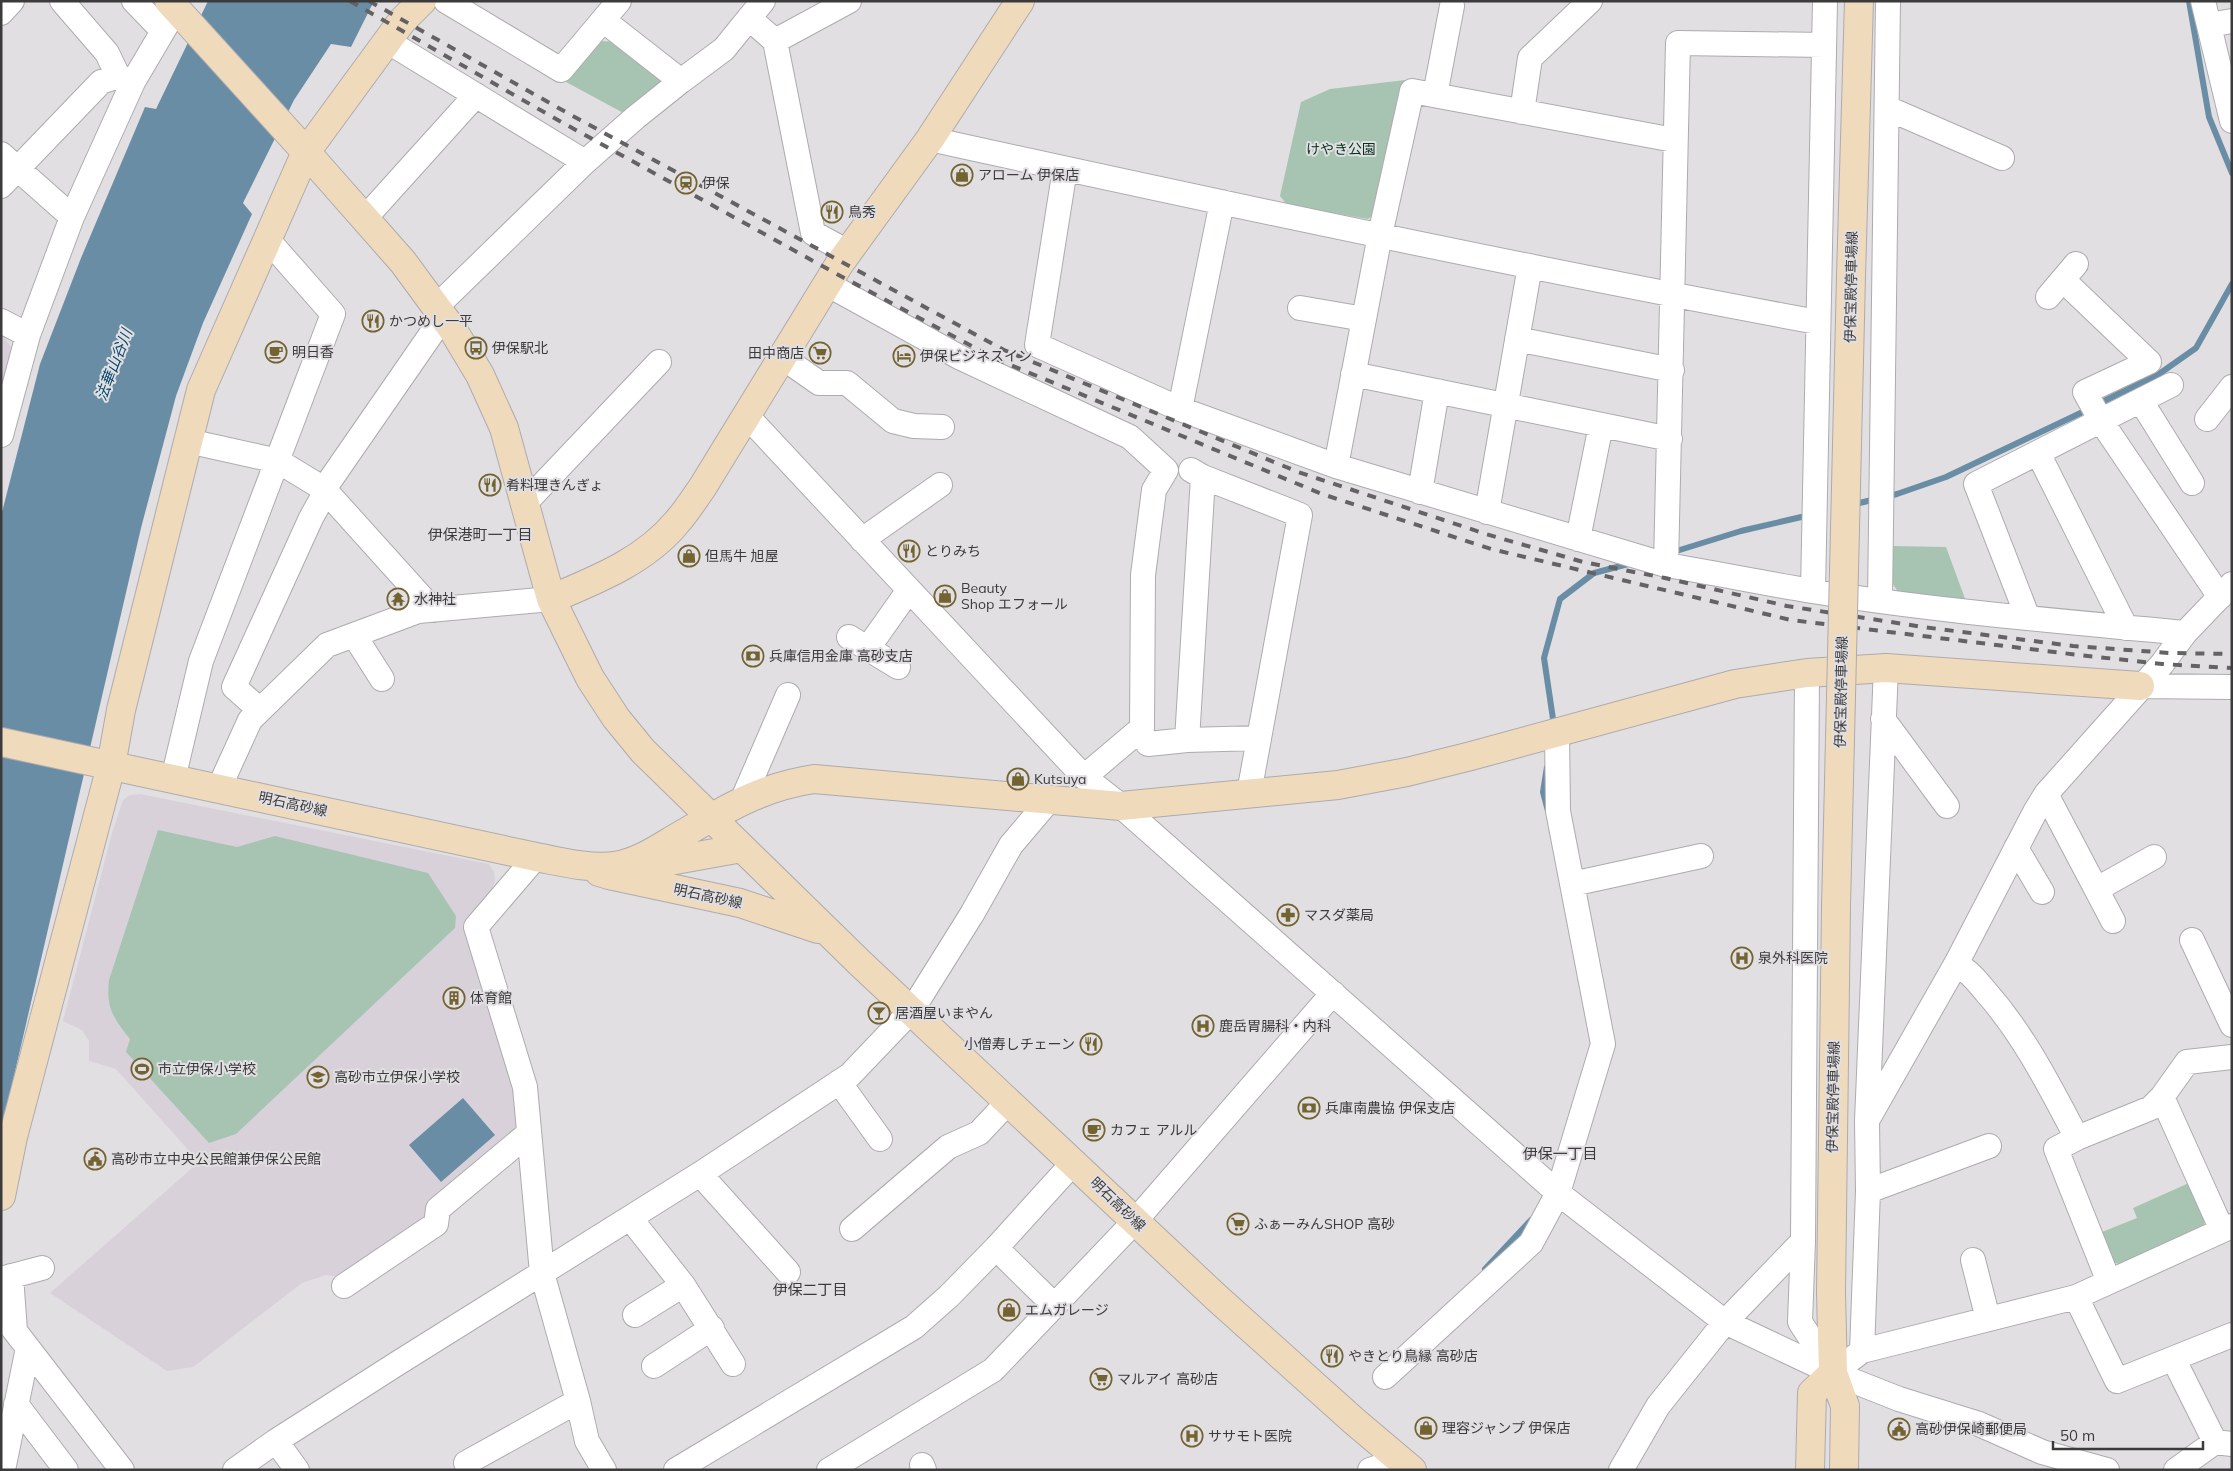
<svg xmlns="http://www.w3.org/2000/svg" width="2233" height="1471" font-family="Mulish,'Noto Sans JP',sans-serif">
<style>
.built{fill:#d8d1da}
.green{fill:#a7c4b2}
.water{fill:#6a8da6}
.lines{fill:none;stroke-linecap:round;stroke-linejoin:round}
.stream{stroke:#6a8da6;stroke-width:6}
.street-casing{stroke:#adabae;stroke-width:26}
.secondary-casing{stroke:#adabae;stroke-width:30}
.street{stroke:#fff;stroke-width:24}
.secondary{stroke:#efdabc;stroke-width:28}
.rail{stroke:#646264;stroke-width:4;stroke-dasharray:9 9;stroke-linecap:butt}
.secondary-bridge-casing{stroke:#adabae;stroke-width:30;stroke-linecap:butt}
.secondary-bridge{stroke:#efdabc;stroke-width:28}
.labels{text-anchor:middle;stroke-width:4;stroke-linejoin:round;paint-order:stroke}
.park-label{font-size:14px;fill:#00341d;stroke:#e1dfe2}
.poi-label{font-size:14px;fill:#3c3b3c;stroke:#e1dfe2;text-anchor:start}
.street-label{font-size:14px;fill:#3c3b3c;stroke:#e1dfe2}
.water-label{font-size:15px;font-style:italic;fill:#05496c;stroke:#e1dfe2}
.neighbourhood-label{font-size:15px;fill:#3c3b3c;stroke:#e1dfe2}
</style>
<rect width="100%" height="100%" fill="#e1dfe2"/>
<path class="built" d="M1,333L16,354L1,407Z
M140,794L489,864L494,872L495,881L490,895L470,919L511,1060L521,1130L428,1222L346,1278L326,1275L302,1283L193,1367L167,1371L50,1293L199,1162L116,1069L89,1061V1041L82,1030L63,1021L112,833L123,800L130,795Z"/>
<path class="green" d="M601,41L617,42L664,81L629,116L566,82Z
M1405,80L1378,212L1368,219L1287,205L1280,196L1301,102L1330,89Z
M1892,546L1946,547L1967,604L1900,595L1891,581Z
M158,830L237,847L275,836L428,873L456,916L455,928L236,1134L209,1143L126,1052L130,1039C113,1018 106,1008 109,980Z
M2189,1183C2195,1196 2214,1218 2200,1230L2120,1264L2111,1262L2097,1234L2137,1218L2133,1208Z"/>
<path class="water" d="M208,1H374L351,47L331,44L294,100L243,203L252,214L203,323L176,396L141,528L1,1132V516L40,364L81,258L145,107L156,109Z
M463,1098L495,1135L441,1182L409,1145Z"/>
<g class="lines">
<path class="stream" d="M2189,1L2209,117L2232,173
M2098,404L2159,374L2196,348L2232,284
M1851,505L1897,494L1946,477L2089,409
M1670,553L1741,531L1810,515
M1552,727L1553,719L1544,658L1560,599L1594,573L1632,563
M1547,767L1543,792L1548,811
M1485,1269L1531,1220"/>
<g class="street-casing">
<path id="street" d="M62,1L107,53L118,76
M134,1L163,31
M446,1L561,70L603,20L681,81L724,49L763,1
M2203,1L2232,121
M1,13L12,1
M749,18L775,41L813,233L848,252
M603,20L619,1
M2209,25L2232,21
M387,41L585,162L436,307
M775,41L849,1
M1435,95L1452,6
M1887,108L2002,158
M1522,112L1530,58L1590,1
M930,139C1225,204 1520,267 1817,322
M1,154L72,217
M585,162L636,117L681,81
M1065,169L1037,345L1180,409L1336,466L1666,565L1678,43L1824,45
M1,186L101,82L118,76L133,82
M365,218L476,95
M2063,280L2149,362L2085,392L2101,421L2220,597
M827,284L961,358L1130,437L1166,470L1154,490L1143,575L1142,728L1084,777
M2048,297L2076,264
M1300,308L1364,319
M1,321L28,335
M1517,339L1672,370
M782,357L819,383H847L893,421L914,426L942,427
M1353,374L1670,439
M2141,401L2192,483
M1180,409L1222,202
M746,415L1084,777L1121,806L1558,1193L1725,1322L1833,1373L1899,1399L1979,1424L2042,1452L2107,1470
M2207,419L2232,387
M1,435L28,335L72,217L133,82L176,9
M188,441L278,461L324,489L433,610
M2038,453L2126,628
M1336,466L1380,235L1412,91L1674,140
M1191,470L1203,477L1300,515L1249,793
M324,489L443,317
M1420,492L1437,391
M526,502L659,362
M1487,512L1530,266
M1578,539L1601,425
M862,540L940,485
M1666,565C1715,573 1763,583 1812,591C1935,611 2060,621 2185,633
M1813,591L1825,1
M1880,600L1888,1
M2028,618L1976,484L2171,385
M354,635L382,679
M849,637L898,667
M868,648L909,590
M1807,673L1803,1241L1800,1322L1833,1373
M2140,686L2232,687
M260,710L234,687L311,518L326,491
M1883,719L1947,806
M1187,740L1203,477
M1148,744L1187,740L1259,738
M173,779L201,661L333,314L267,239
M219,788L250,720L327,645L418,611L551,599
M2046,794L2113,921
M742,801L788,695
M2016,848L2042,892
M536,857L476,927L525,1087L542,1273L578,1401L587,1441L604,1470
M1572,884L1701,856
M2097,889L2154,857
M2192,940L2232,1025
M1956,964C1969,971 1977,981 1986,992C2024,1035 2050,1087 2077,1138L2151,1108L2162,1097L2187,1062L2232,1057
M839,1082L880,1139
M2162,1097L2222,1230
M1869,1117L1956,964L2035,812L2046,794L2162,664L2185,633L2232,584
M2077,1138L2056,1149L2109,1282
M700,1174L788,1272
M1868,1191L1989,1146
M630,1218L683,1285L733,1364
M852,1229L948,1147L979,1133L1009,1101
M996,1248L1055,1306
M1973,1260L1988,1319
M11,1276L15,1331
M1,1279L42,1268
M344,1286L436,1224L438,1209L529,1133
M2076,1297L2117,1381L2232,1335
M1,1313L122,1470
M635,1315L683,1285
M1862,1351L1868,1191L1867,1121L1886,668
M1850,1360L1862,1351L2076,1297L2232,1226
M2174,1360L2215,1442
M654,1366L712,1328
M1385,1377L1531,1243L1558,1193L1603,1044L1558,811L1557,731
M16,1404L66,1470
M276,1441L297,1470
M466,1463L578,1401
M922,1465L924,1470
M3,1470L28,1348
M235,1470L276,1441L398,1363L700,1174L850,1075L912,1010L972,914L1011,845L1050,799
M676,1470L914,1327L949,1296L996,1248L1074,1162
M829,1470L993,1370L1136,1220L1333,993
M1370,1470L1400,1460
M1621,1470L1658,1406L1725,1322L1803,1241
M2176,1470L2215,1442L2232,1444"/>
</g>
<g class="secondary-casing">
<path id="secondary" d="M169,1L306,152L403,262L453,330L480,375L504,428L551,599L590,678L616,718L643,751L861,964L1217,1298L1354,1421L1412,1470
M1851,276L1859,1
M551,599C596,580 645,561 677,522C686,512 694,499 702,488L840,263L930,139L1020,1
M1,742L536,857C562,862 589,869 615,866C640,862 660,847 681,835C726,809 761,787 814,779L1121,806L1338,785L1407,772L1471,756L1735,684L1807,673L1886,668L2140,686
M637,860L664,862L742,848
M599,872L609,875L740,903L818,929
M1836,907L1831,1293L1833,1373L1845,1406L1844,1470
M1,1196L13,1137L111,766L121,710L201,390L306,152L402,21L422,1
M1810,1470L1812,1393L1833,1373"/>
</g>
<use href="#street" class="street"/>
<use href="#secondary" class="secondary"/>
<path class="rail" d="M350,1L556,119L835,273L996,359L1322,494L1491,549L1791,620L2079,655L2162,664L2232,668
M369,1L571,115L1004,350L1298,472L1486,534L1583,562L1665,578L1787,606L1923,627L2073,646L2170,653L2232,654"/>
<g class="secondary-bridge-casing">
<path id="secondary-bridge" d="M1836,907L1851,276"/>
</g>
<use href="#secondary-bridge" class="secondary-bridge"/>
</g>
<defs>
<g id="shop-ring" transform="scale(1.125)"><circle r="9.5" fill="#e1dfe2" stroke="#736331" stroke-width="1.5"/><path d="M-5-2.5h2.3a2.7 3.5 0 0 1 5.4 0H5L5.5 6h-11ZM-1.5-2.5h3a1.5 2.3 0 0 0-3 0Z" fill="#736331"/></g>
<g id="station-ring" transform="scale(1.125)"><circle r="9.5" fill="#e1dfe2" stroke="#736331" stroke-width="1.5"/><path d="M-3-6H3Q5-6 5-4V2Q5 4 3 4L4.5 6H3L1.5 4h-3L-3 6H-4.5L-3 4Q-5 4-5 2V-4Q-5-6-3-6ZM-3.5-4v3h7v-3ZM-3.5 1v1.5H-2V1ZM2 1v1.5H3.5V1Z" fill="#736331"/></g>
<g id="restaurant-ring" transform="scale(1.125)"><circle r="9.5" fill="#e1dfe2" stroke="#736331" stroke-width="1.5"/><path d="M-5-6h1v4h1v-4h1v4h1v-4h1v5L-1.5 .5V6h-2V.5L-5-1ZM5-6V6H3V1.5H1.5Q1.5-4 5-6Z" fill="#736331"/></g>
<g id="bus-ring" transform="scale(1.125)"><circle r="9.5" fill="#e1dfe2" stroke="#736331" stroke-width="1.5"/><path d="M-5-6H5V4H4V6H2V4H-2V6H-4V4H-5ZM-3.5-4V0h7V-4ZM-3.5 1.2v1.5H-2V1.2ZM2 1.2v1.5H3.5V1.2Z" fill="#736331"/></g>
<g id="cafe-ring" transform="scale(1.125)"><circle r="9.5" fill="#e1dfe2" stroke="#736331" stroke-width="1.5"/><path d="M-5.5-4.5H6V0H3Q3 3.5 0 3.5H-2.5Q-5.5 3.5-5.5 0ZM3-3.2v2h1.7v-2ZM-6 4.5H4V6H-6Z" fill="#736331"/></g>
<g id="supermarket-ring" transform="scale(1.125)"><circle r="9.5" fill="#e1dfe2" stroke="#736331" stroke-width="1.5"/><path d="M-6-5.5h2.5l.6 2H6L4.5 2H-2.5L-4.4-4H-6ZM-1.5 3.2a1.3 1.3 0 1 0 .1 0ZM3 3.2a1.3 1.3 0 1 0 .1 0Z" fill="#736331"/></g>
<g id="hotel-ring" transform="scale(1.125)"><circle r="9.5" fill="#e1dfe2" stroke="#736331" stroke-width="1.5"/><path d="M-6-4.5h1.5V1H6V5H4.5V3h-9V5H-6ZM-4 0a1.8 1.8 0 1 1 3.6 0ZM.5 0V-2.5h3Q6-2.5 6 0Z" fill="#736331"/></g>
<g id="temple-ring" transform="scale(1.125)"><circle r="9.5" fill="#e1dfe2" stroke="#736331" stroke-width="1.5"/><path d="M0-6L5-2H3V0L6.5 2.5H4V6H1.5V3h-3V6H-4V2.5H-6.5L-3 0V-2H-5Z" fill="#736331"/></g>
<g id="bank-ring" transform="scale(1.125)"><circle r="9.5" fill="#e1dfe2" stroke="#736331" stroke-width="1.5"/><path d="M-6-4H6V4H-6ZM0-2.3a2.3 2.3 0 1 0 0 4.6a2.3 2.3 0 1 0 0-4.6Z" fill="#736331"/></g>
<g id="pharmacy-ring" transform="scale(1.125)"><circle r="9.5" fill="#e1dfe2" stroke="#736331" stroke-width="1.5"/><path d="M-2-6h4v4h4v4h-4v4h-4v-4h-4v-4h4Z" fill="#736331"/></g>
<g id="hospital-ring" transform="scale(1.125)"><circle r="9.5" fill="#e1dfe2" stroke="#736331" stroke-width="1.5"/><path d="M-5-5h3v3.5h4V-5h3V5h-3V1.5h-4V5h-3Z" fill="#736331"/></g>
<g id="building-ring" transform="scale(1.125)"><circle r="9.5" fill="#e1dfe2" stroke="#736331" stroke-width="1.5"/><path d="M-4-6H4V6H1V3H-1V6H-4ZM-2.5-4.3h1.7v1.8h-1.7ZM.8-4.3h1.7v1.8H.8ZM-2.5-1h1.7V.8h-1.7ZM.8-1h1.7V.8H.8Z" fill="#736331"/></g>
<g id="bar-ring" transform="scale(1.125)"><circle r="9.5" fill="#e1dfe2" stroke="#736331" stroke-width="1.5"/><path d="M-6-5H6L.8 .8V4.5H3.5V6h-7V4.5H-.8V.8Z" fill="#736331"/></g>
<g id="stadium-ring" transform="scale(1.125)"><circle r="9.5" fill="#e1dfe2" stroke="#736331" stroke-width="1.5"/><path d="M0-5a6.5 5 0 1 0 0 10a6.5 5 0 1 0 0-10ZM-3.5-1.8h7v3.6h-7Z" fill="#736331"/></g>
<g id="school-ring" transform="scale(1.125)"><circle r="9.5" fill="#e1dfe2" stroke="#736331" stroke-width="1.5"/><path d="M0-5L7-2L0 1L-7-2ZM-4 1L0 2.5L4 1V4Q0 6-4 4Z" fill="#736331"/></g>
<g id="civic-ring" transform="scale(1.125)"><circle r="9.5" fill="#e1dfe2" stroke="#736331" stroke-width="1.5"/><path d="M-.6-6.5H3V-4.5H.6V-3L4-1V1h2V6H-6V1h2V-1L-.6-3ZM-1.2 2.5V6h2.4V2.5Z" fill="#736331"/></g>
</defs>
<g fill-rule="evenodd">
<use href="#shop-ring" x="962" y="175"/>
<use href="#station-ring" x="686" y="183"/>
<use href="#restaurant-ring" x="832" y="212"/>
<use href="#restaurant-ring" x="373" y="321"/>
<use href="#bus-ring" x="476" y="348"/>
<use href="#cafe-ring" x="276" y="352"/>
<use href="#supermarket-ring" x="820" y="353"/>
<use href="#hotel-ring" x="904" y="356"/>
<use href="#restaurant-ring" x="490" y="485"/>
<use href="#restaurant-ring" x="909" y="551"/>
<use href="#shop-ring" x="689" y="556"/>
<use href="#shop-ring" x="945" y="596"/>
<use href="#temple-ring" x="398" y="599"/>
<use href="#bank-ring" x="753" y="656"/>
<use href="#shop-ring" x="1018" y="779"/>
<use href="#pharmacy-ring" x="1288" y="915"/>
<use href="#hospital-ring" x="1742" y="958"/>
<use href="#building-ring" x="454" y="998"/>
<use href="#bar-ring" x="879" y="1013"/>
<use href="#hospital-ring" x="1203" y="1026"/>
<use href="#restaurant-ring" x="1091" y="1044"/>
<use href="#stadium-ring" x="142" y="1069"/>
<use href="#school-ring" x="318" y="1077"/>
<use href="#bank-ring" x="1309" y="1108"/>
<use href="#cafe-ring" x="1094" y="1130"/>
<use href="#civic-ring" x="95" y="1159"/>
<use href="#supermarket-ring" x="1238" y="1224"/>
<use href="#shop-ring" x="1009" y="1310"/>
<use href="#restaurant-ring" x="1332" y="1356"/>
<use href="#supermarket-ring" x="1101" y="1379"/>
<use href="#shop-ring" x="1426" y="1428"/>
<use href="#civic-ring" x="1899" y="1429"/>
<use href="#hospital-ring" x="1192" y="1436"/>
</g>
<g class="labels">
<g class="park-label">
<text x="1341" y="154">けやき公園</text>
</g>
<g class="poi-label">
<text x="978" y="180">アローム 伊保店</text>
<text x="702" y="188">伊保</text>
<text x="848" y="217">鳥秀</text>
<text x="389" y="326">かつめし一平</text>
<text x="492" y="353">伊保駅北</text>
<text x="292" y="357">明日香</text>
<text x="804" y="358" text-anchor="end">田中商店</text>
<text x="920" y="361">伊保ビジネスイン</text>
<text x="506" y="490">肴料理きんぎょ</text>
<text x="925" y="556">とりみち</text>
<text x="705" y="561">但馬牛 旭屋</text>
<text x="961" y="593">Beauty<tspan x="961" dy="16">Shop エフォール</tspan></text>
<text x="414" y="604">水神社</text>
<text x="769" y="661">兵庫信用金庫 高砂支店</text>
<text x="1034" y="784">Kutsuya</text>
<text x="1304" y="920">マスダ薬局</text>
<text x="1758" y="963">泉外科医院</text>
<text x="470" y="1003">体育館</text>
<text x="895" y="1018">居酒屋いまやん</text>
<text x="1219" y="1031">鹿岳胃腸科・内科</text>
<text x="1075" y="1049" text-anchor="end">小僧寿しチェーン</text>
<text x="158" y="1074">市立伊保小学校</text>
<text x="334" y="1082">高砂市立伊保小学校</text>
<text x="1325" y="1113">兵庫南農協 伊保支店</text>
<text x="1110" y="1135">カフェ アルル</text>
<text x="111" y="1164">高砂市立中央公民館兼伊保公民館</text>
<text x="1254" y="1229">ふぁーみんSHOP 高砂</text>
<text x="1025" y="1315">エムガレージ</text>
<text x="1348" y="1361">やきとり鳥縁 高砂店</text>
<text x="1117" y="1384">マルアイ 高砂店</text>
<text x="1442" y="1433">理容ジャンプ 伊保店</text>
<text x="1915" y="1434">高砂伊保崎郵便局</text>
<text x="1208" y="1441">ササモト医院</text>
</g>
<g class="street-label">
<text transform="translate(1851 287) rotate(-89)" y="5">伊保宝殿停車場線</text>
<text transform="translate(1841 692) rotate(-89)" y="5">伊保宝殿停車場線</text>
<text transform="translate(293 804) rotate(12)" y="5">明石高砂線</text>
<text transform="translate(708 896) rotate(12)" y="5">明石高砂線</text>
<text transform="translate(1833 1097) rotate(-89)" y="5">伊保宝殿停車場線</text>
<text transform="translate(1118 1204) rotate(44)" y="5">明石高砂線</text>
</g>
<g class="water-label">
<text transform="translate(114 365) rotate(-69)" y="5">法華山谷川</text>
</g>
<g class="neighbourhood-label">
<text x="480" y="540">伊保港町一丁目</text>
<text x="1560" y="1159">伊保一丁目</text>
<text x="810" y="1295">伊保二丁目</text>
</g>
</g>
<rect width="2233" height="1471" fill="none" stroke="#3c3b3c" stroke-width="5"/>
<path d="M2053 1441v8h150v-8" fill="none" stroke="#3c3b3c" stroke-width="2.5"/>
<text x="2060" y="1441" font-size="15" fill="#3c3b3c" stroke="#e1dfe2" stroke-width="4" paint-order="stroke">50 m</text>
</svg>
